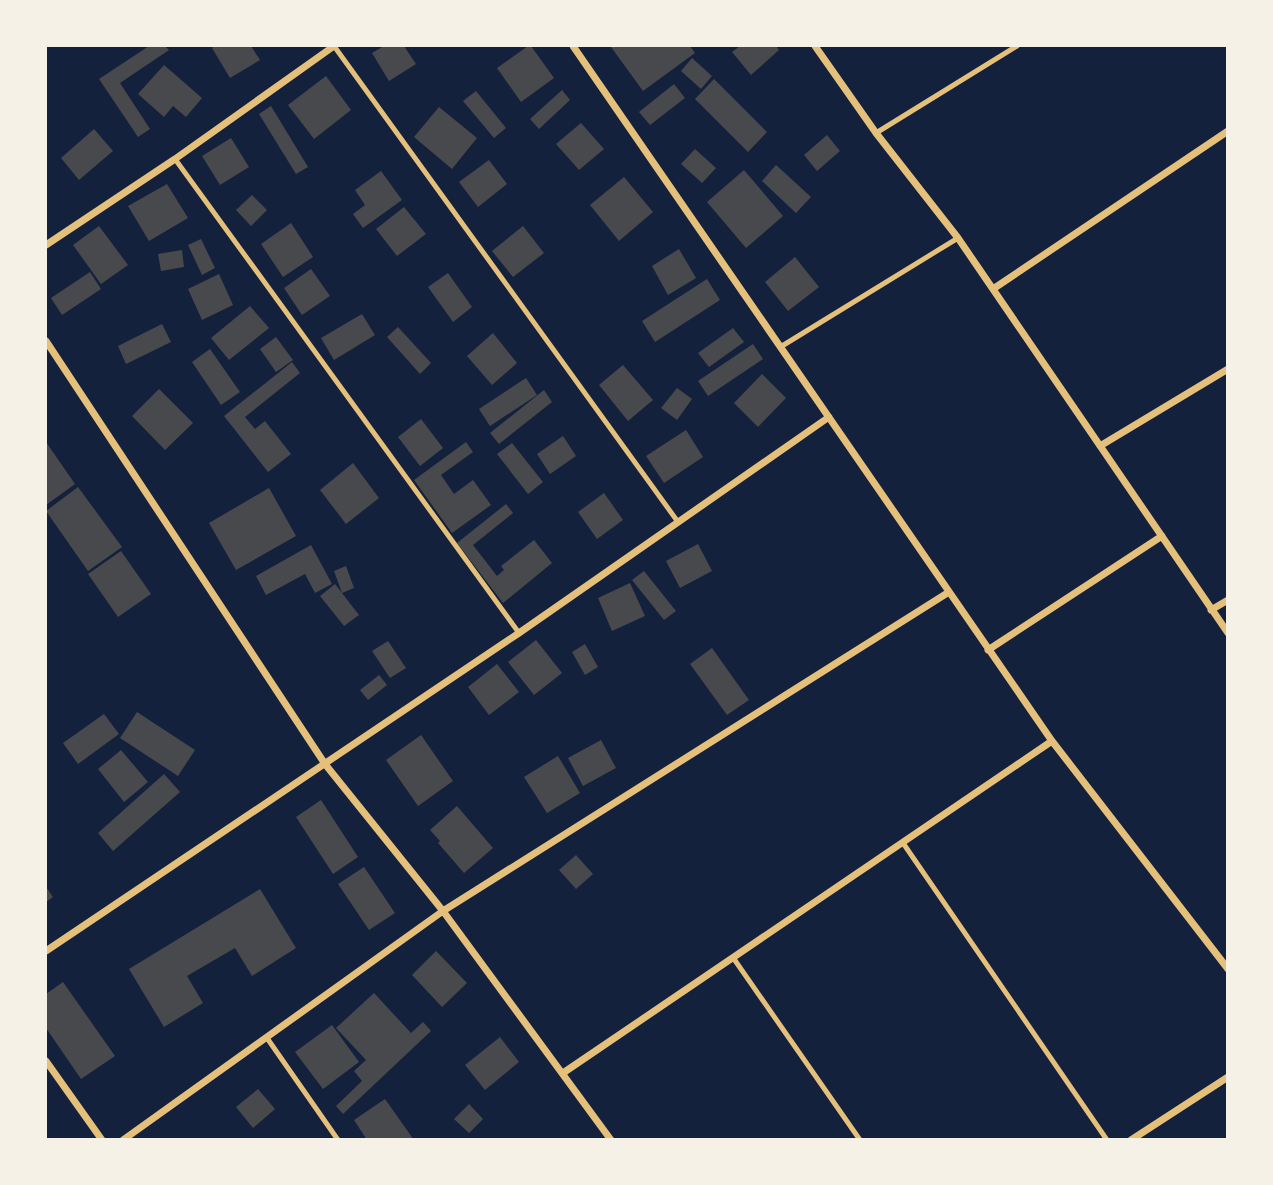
<svg xmlns="http://www.w3.org/2000/svg" width="1273" height="1185" font-family="'DejaVu Sans',sans-serif">
<style>
.building{fill:#48494c}
.lines{fill:none;stroke-linecap:round;stroke-linejoin:round}
.service{stroke:#e5c07b;stroke-width:5}
.minor{stroke:#e5c07b;stroke-width:7}
</style>
<rect width="100%" height="100%" fill="#14213d"/>
<path class="building" d="M149,46H165L169,50L120,83L150,129L138,137L99,79Z
M215,46H251L260,60L230,78L212,48Z
M384,46H404L416,64L389,81L372,53Z
M528,46H531L554,78L521,102L497,68Z
M613,46H690L695,53L643,91L611,47Z
M740,46H776L779,50L751,75L732,52Z
M692,58L712,76L701,89L681,71Z
M164,65L202,98L186,117L173,106L164,117L138,94Z
M326,76L351,110L314,139L288,105Z
M714,79L767,132L748,152L695,99Z
M674,84L685,98L650,125L639,112Z
M562,90L570,100L539,129L530,119Z
M476,91L506,128L494,138L463,101Z
M271,106L308,167L296,174L259,114Z
M439,107L477,138L452,169L414,137Z
M581,123L604,149L579,170L556,144Z
M94,129L113,151L79,180L61,158Z
M827,135L840,151L817,171L804,155Z
M231,138L249,167L220,185L202,156Z
M695,149L716,168L702,183L681,164Z
M489,160L507,184L478,207L459,182Z
M776,165L811,197L796,213L762,181Z
M744,170L783,216L746,248L707,202Z
M381,171L402,200L363,228L353,214L365,205L355,190Z
M624,177L653,212L619,241L590,205Z
M167,184L188,218L149,241L128,206Z
M252,195L267,210L251,226L236,210Z
M404,207L426,234L397,256L376,229Z
M291,223L313,257L283,277L261,244Z
M99,226L128,265L101,284L73,245Z
M523,226L544,253L513,277L492,251Z
M201,239L215,268L202,275L188,245Z
M679,249L696,278L668,295L652,266Z
M182,250L184,267L161,271L158,254Z
M795,257L819,287L788,311L765,282Z
M311,269L330,296L302,315L284,288Z
M90,272L101,289L62,315L51,298Z
M448,273L472,307L453,322L428,287Z
M219,274L233,305L202,320L188,289Z
M707,279L720,300L655,342L642,321Z
M250,306L269,328L229,360L211,338Z
M362,314L375,335L334,360L321,338Z
M162,324L171,342L126,364L118,346Z
M398,327L431,363L420,374L387,337Z
M733,328L744,342L709,367L698,353Z
M493,333L517,363L492,385L467,356Z
M276,337L293,360L276,372L260,349Z
M753,344L763,359L708,396L698,381Z
M210,349L240,392L221,405L192,362Z
M292,362L300,373L245,417L255,429L265,421L291,454L268,472L224,416Z
M623,365L653,400L628,421L599,385Z
M762,374L786,398L758,427L734,403Z
M526,378L537,395L490,426L479,409Z
M677,388L692,399L677,420L661,408Z
M159,389L193,423L165,450L132,416Z
M544,390L552,402L499,444L490,433Z
M421,419L443,448L420,466L398,437Z
M686,430L703,457L664,483L646,456Z
M563,436L576,456L550,474L537,454Z
M46,442L75,484L46,505Z
M466,442L473,452L441,475L454,494L473,480L491,505L452,533L414,480Z
M512,443L543,482L528,494L497,454Z
M353,463L379,498L346,524L320,490Z
M78,487L122,547L88,571L46,511Z
M269,488L296,536L236,570L209,523Z
M604,493L623,520L597,539L578,512Z
M506,504L513,513L473,545L497,576L504,570L501,566L534,540L552,563L503,603L457,543Z
M698,544L712,571L680,588L666,561Z
M311,545L332,584L315,593L305,574L266,595L256,576Z
M121,551L151,594L118,617L88,574Z
M346,566L354,588L342,593L334,571Z
M644,571L676,611L664,620L632,580Z
M630,583L645,616L612,631L598,598Z
M335,584L359,615L344,626L320,596Z
M536,640L562,673L534,695L508,662Z
M388,641L406,668L390,678L372,651Z
M585,644L598,667L585,675L572,652Z
M712,648L749,700L727,715L690,664Z
M497,664L519,692L489,715L468,687Z
M379,675L387,685L368,700L360,690Z
M137,712L195,750L178,776L120,738Z
M104,714L119,734L78,764L63,743Z
M421,735L453,781L418,806L386,760Z
M601,740L616,768L583,786L568,758Z
M121,750L148,782L124,802L98,769Z
M558,756L580,793L547,813L524,777Z
M164,774L180,792L113,851L98,833Z
M321,800L358,857L333,874L296,817Z
M457,806L493,848L464,873L438,843L440,841L430,830Z
M576,855L593,874L576,889L559,870Z
M364,867L395,913L369,930L338,884Z
M46,887L53,897L46,902Z
M260,889L296,948L252,976L235,948L187,976L203,1003L164,1027L129,969Z
M436,951L467,983L442,1007L412,975Z
M63,982L115,1056L81,1079L46,1028V994Z
M374,993L411,1033L423,1022L431,1031L343,1114L336,1106L362,1081L354,1071L366,1060L336,1028Z
M332,1025L359,1062L323,1089L295,1052Z
M500,1037L519,1062L485,1090L465,1065Z
M258,1089L275,1109L253,1128L236,1107Z
M385,1099L414,1140H367L354,1120Z
M469,1104L483,1119L469,1133L454,1119Z"/>
<g class="lines">
<path class="service" d="M334,46L678,522
M876,133L1017,46
M175,159L519,633
M782,346L958,238
M903,843L1107,1140
M734,959L860,1140
M267,1038L338,1140"/>
<path class="minor" d="M573,46L1052,741L1228,969
M815,46L876,133L958,238L1228,633
M46,245L175,159L334,46
M993,289L1228,131
M46,341L325,764L443,911L611,1140
M1100,446L1228,369
M1211,610L1228,600
M988,650L1162,536
M46,951L519,633L829,417
M46,1061L102,1140
M563,1073L1052,741
M123,1140L443,911L949,592
M1131,1140L1228,1077"/>
</g>
<rect width="1273" height="1185" fill="none" stroke="#f6f1e7" stroke-width="94"/>
</svg>
